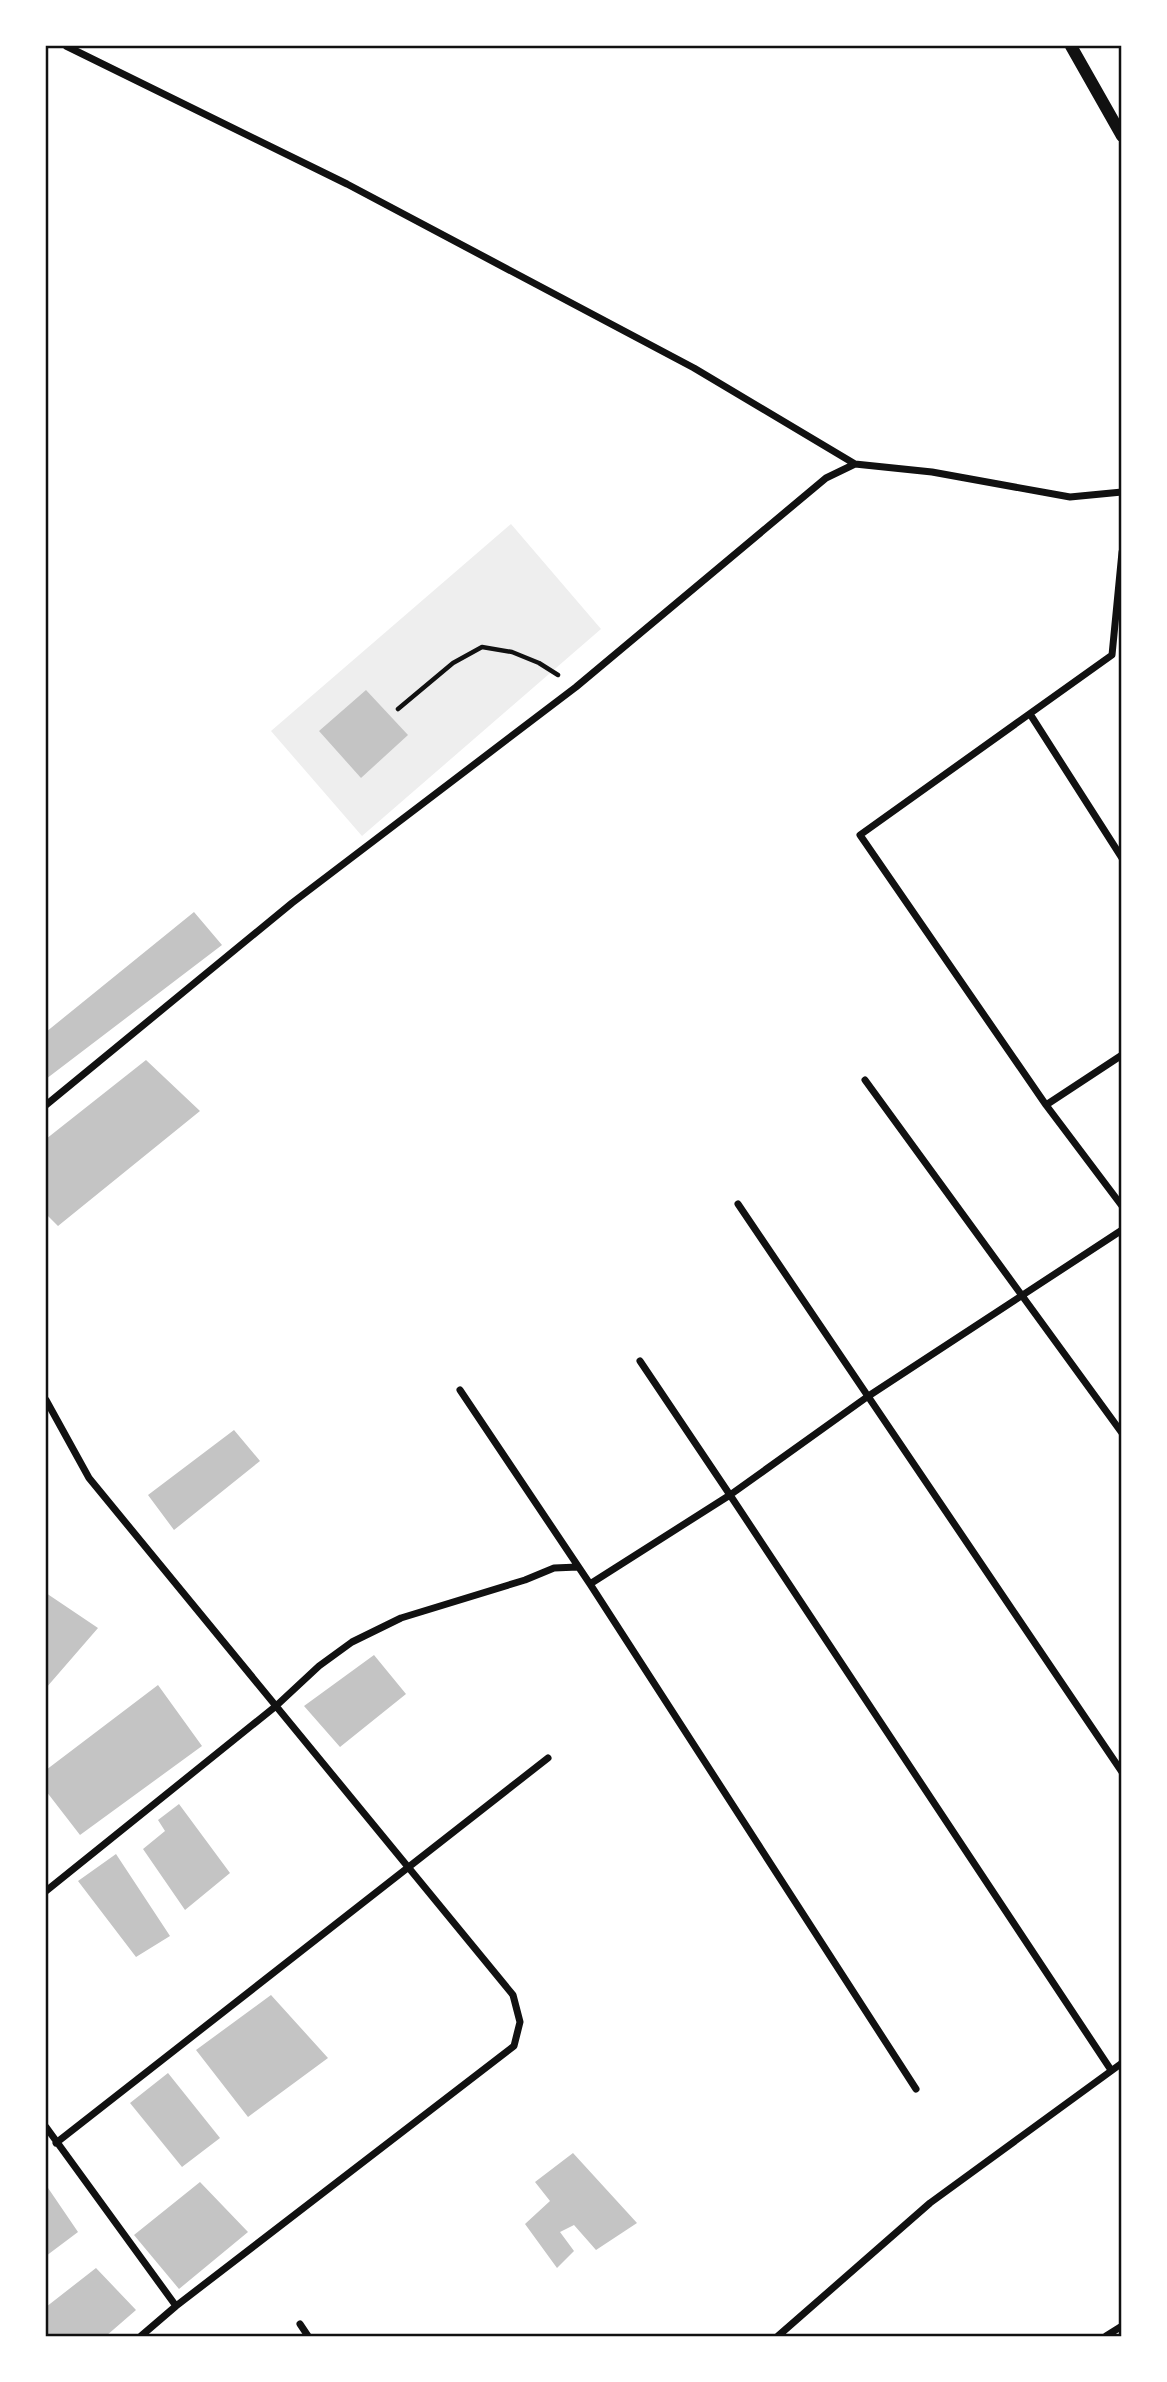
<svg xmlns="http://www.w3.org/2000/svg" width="1167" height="2382" font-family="Manrope,sans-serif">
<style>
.green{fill:#eee}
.building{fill:#c4c4c4}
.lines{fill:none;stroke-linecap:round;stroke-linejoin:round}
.path{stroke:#111;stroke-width:4.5}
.minor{stroke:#111;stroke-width:7}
.tertiary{stroke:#111;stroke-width:12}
.neatline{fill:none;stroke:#111;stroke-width:2.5}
</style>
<rect width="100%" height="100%" fill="#fff"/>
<path class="green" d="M511,524L601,629L362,836L271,731Z"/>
<path class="building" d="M366,690L408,735L361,778L319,731Z
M194,912L222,945L46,1079V1032Z
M146,1060L200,1111L58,1226L46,1214V1139Z
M234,1430L260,1461L174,1530L148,1495Z
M46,1593L98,1628L46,1688Z
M374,1655L406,1694L340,1747L304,1706Z
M158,1685L202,1746L80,1835L46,1791V1770Z
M179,1804L230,1873L185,1910L143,1849L165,1831L158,1820Z
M116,1854L170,1936L136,1957L78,1881Z
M271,1995L328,2058L248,2117L196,2050Z
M168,2073L220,2138L182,2167L130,2103Z
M573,2153L637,2223L596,2250L574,2225L560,2232L574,2251L557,2268L525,2224L550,2201L535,2182Z
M200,2182L248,2232L179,2289L134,2235Z
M46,2185L78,2232L46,2256Z
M96,2268L136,2310L106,2336H46V2307Z"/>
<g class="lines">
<path class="path" d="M398,709L453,663L482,647L512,652L539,663L558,675"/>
<path class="minor" d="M66,46L347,184L694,368L855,464
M1122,552L1112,655L860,835L1046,1105L1122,1206
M1030,714L1122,858
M865,1080L1122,1433
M46,1105L292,903L576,687L826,478L855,464L932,472L1070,497L1122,492
M1046,1105L1122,1055
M738,1204L1122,1772
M460,1390L590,1584L916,2089
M46,1400L89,1478L513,1995L520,2022L514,2046L176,2306L141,2336
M590,1584L730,1495L640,1361
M46,1891L276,1706L319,1666L352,1642L401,1618L525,1580L554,1568L578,1567
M1111,2070L730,1495L867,1397L1122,1230
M46,2127L176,2306
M56,2143L548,1758
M300,2324L308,2336
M778,2336L930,2203L1122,2063
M1106,2336L1122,2326"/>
<path class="tertiary" d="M1071,46L1122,136"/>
</g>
<rect width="1167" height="2382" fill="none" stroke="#ffffff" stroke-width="94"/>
<rect x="47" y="47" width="1073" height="2288" class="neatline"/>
</svg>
